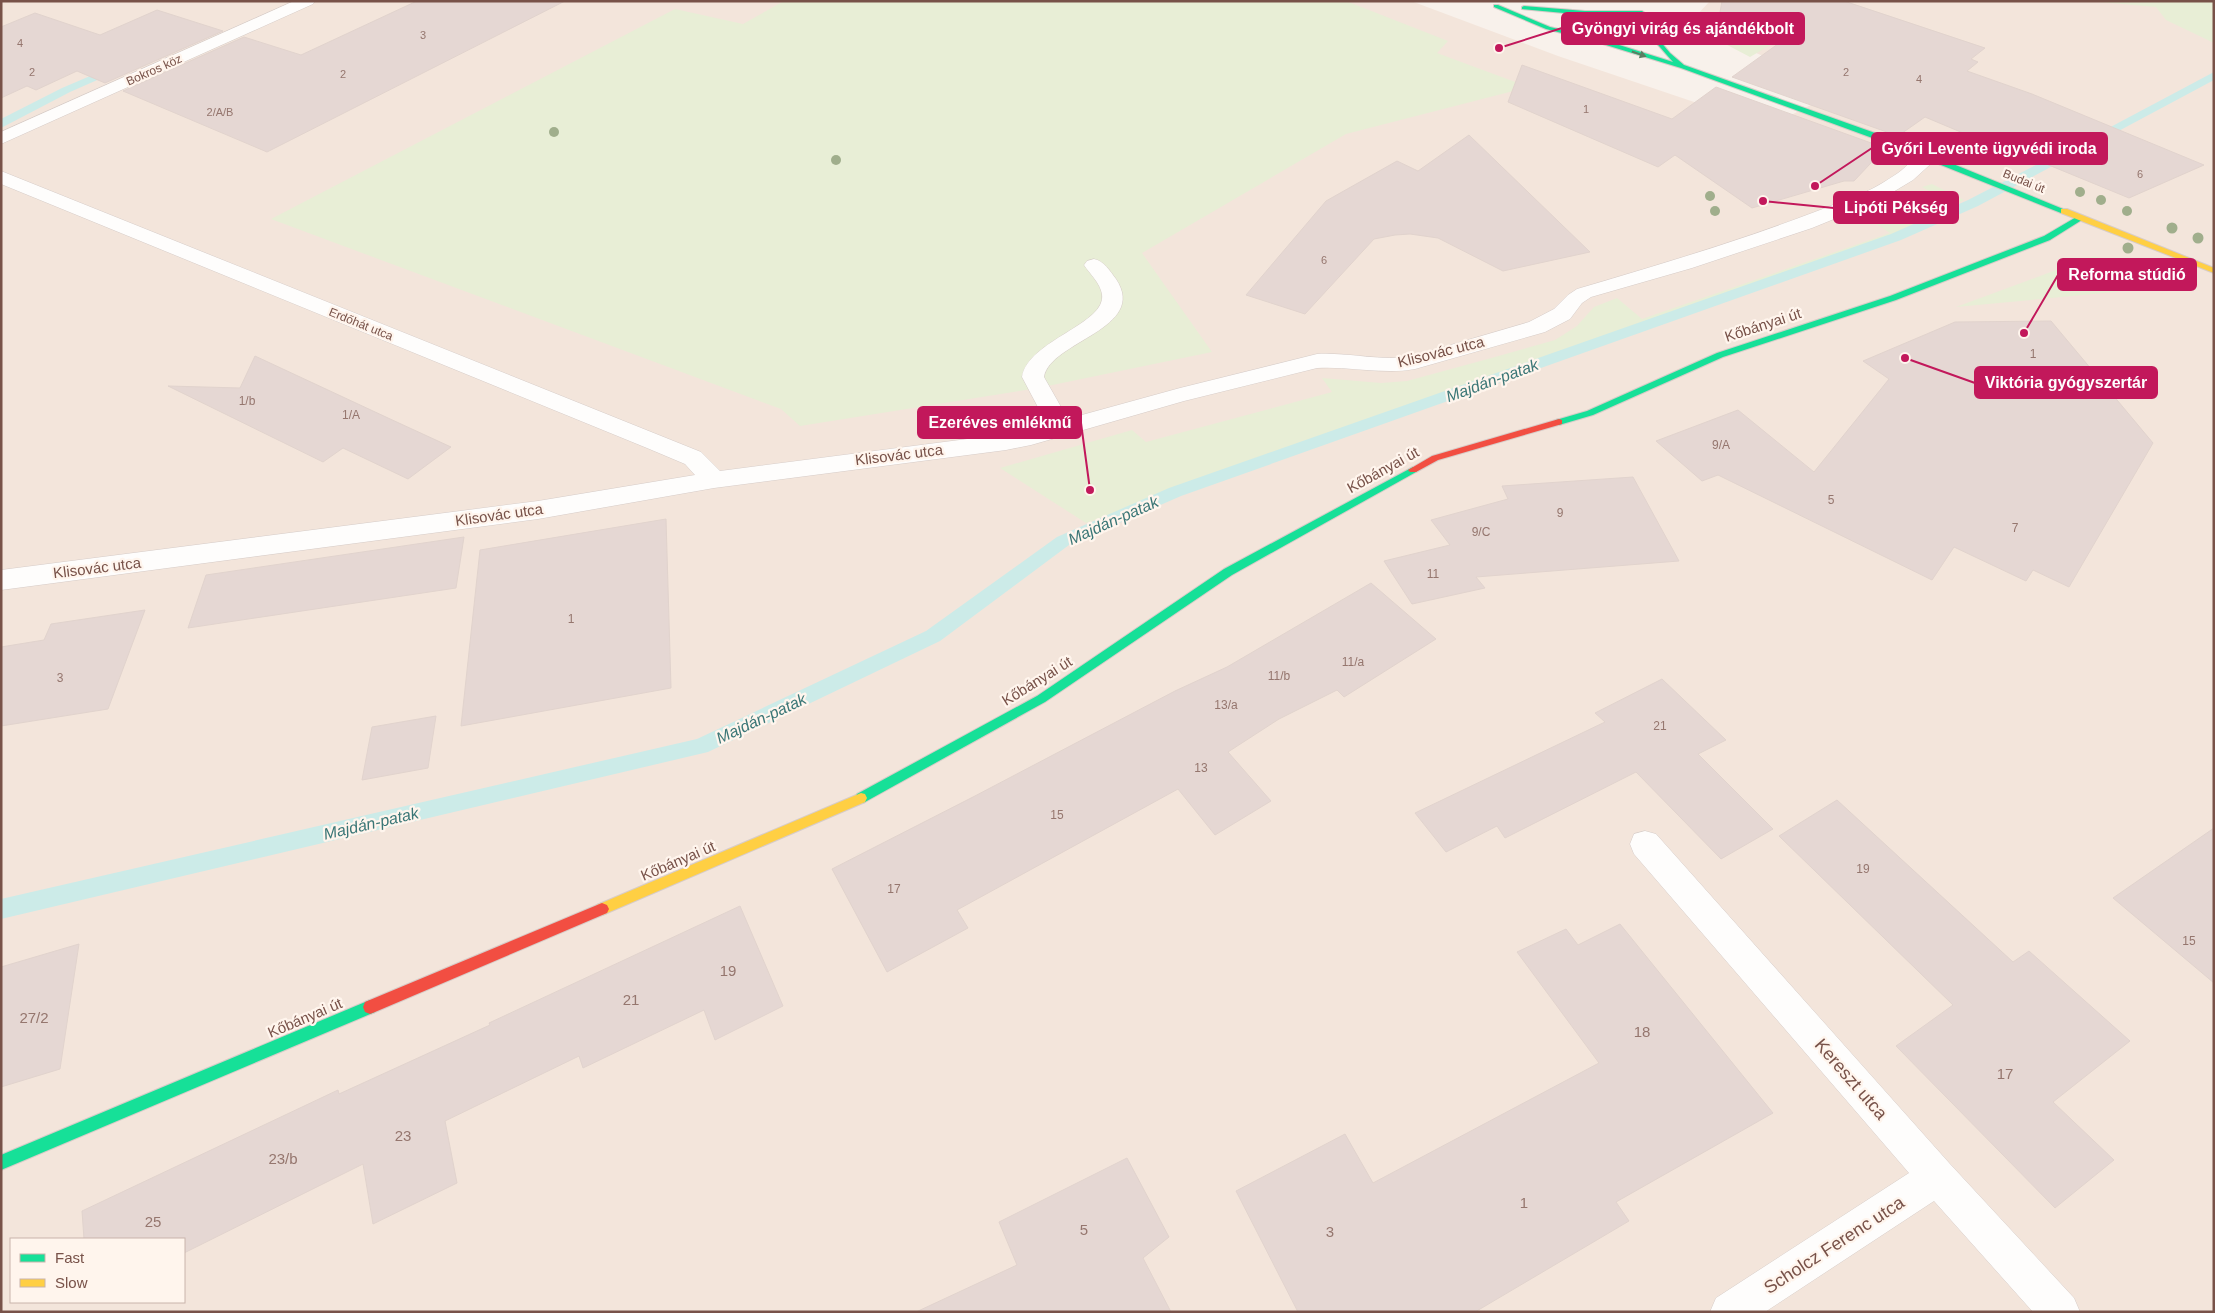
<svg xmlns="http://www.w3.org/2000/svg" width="2215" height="1313" font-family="Arial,sans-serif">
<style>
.residential{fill:#f3e5db;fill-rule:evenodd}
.green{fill:#e8eed6}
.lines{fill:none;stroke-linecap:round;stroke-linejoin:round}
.stream{fill:#ccebe8;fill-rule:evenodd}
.building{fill:#e5d7d3;stroke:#e1d3cd}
.lane-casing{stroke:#d6ccc8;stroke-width:1}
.street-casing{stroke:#d6ccc8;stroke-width:1}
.fast-casing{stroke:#d7ccc8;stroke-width:2}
.slow-casing{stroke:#d7ccc8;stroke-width:2}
.jam-casing{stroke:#d7ccc8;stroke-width:2}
.lane{fill:#fefdfc;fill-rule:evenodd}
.street{fill:#fefdfc;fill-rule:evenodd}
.fast{fill:#16e098;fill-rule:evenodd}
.slow{fill:#ffcf43;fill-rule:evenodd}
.jam{fill:#f24e42;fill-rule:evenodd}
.tree{fill:#a0ae8c}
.oneway{fill:#5b7d61}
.labels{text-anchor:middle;stroke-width:4.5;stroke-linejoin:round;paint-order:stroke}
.far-number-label{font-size:11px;fill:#95766e}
.far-street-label{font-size:12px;fill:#785249;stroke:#fff5ed}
.number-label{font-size:12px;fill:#95766e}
.street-label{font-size:15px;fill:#785249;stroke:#fff5ed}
.near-number-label{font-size:15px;fill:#95766e}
.water-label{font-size:16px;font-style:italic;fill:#3a7676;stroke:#fff5ed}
.near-street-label{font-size:18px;fill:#785249;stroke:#fff5ed}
.leader{fill:none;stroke:#c2185b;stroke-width:2}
.callout-dot{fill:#c2185b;stroke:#fff5ed;stroke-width:2}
.callout{fill:#c2185b;stroke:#c2185b;stroke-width:2}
.callout-label{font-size:16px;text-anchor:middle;font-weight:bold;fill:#fff}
</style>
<rect width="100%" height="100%" fill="#f8f1eb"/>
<path class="residential" d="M1,1H1411L1558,56L1768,127L1840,90L1713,34L1695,17L1710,1H2214V1312H1ZM11,1239H184V1302H11Z"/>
<path class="green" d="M784,1H1346L1448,41L1437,53L1529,87L1346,134L1142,253L1212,352L1038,388L800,426L781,409L271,219L675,9L743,24Z
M2088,1H2214V43L2166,20L2156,7Z
M1699,18L1781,39L1750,57L1714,38Z
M1932,184L1964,200L1931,219L1894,234L1086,523L1000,468L1132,430L1146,442L1332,392L1322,378L1381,383L1407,381L1495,357L1555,340L1577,326L1594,307L1617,298L1642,319L1890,233L1864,216L1887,206L1904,215L1939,196L1922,187Z
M2094,256L2153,282L2115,292L1956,307Z"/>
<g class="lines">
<path class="stream" d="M116,65L120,66L122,68L120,70L70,92L1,128V119L62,88Z
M2214,72V80L2098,142L2094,143L2088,139Z
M2069,148L2073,149L2075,152L2073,155L1978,206L1901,240L1181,496L1069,545L940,641L708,752L1,919V899L697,739L926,631L1057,537L1169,488L1891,234L1968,200Z"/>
</g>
<path class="building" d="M417,1H565L267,152L123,91L244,37L301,55Z
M1722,1H1844L1985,48L1971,59L1978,62L1967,71L2032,94L2204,165L2129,198L2017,152L2013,154L1925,117L1898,136L1732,77L1789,36L1719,18Z
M157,10L223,31L105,83L77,71L36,90L27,86L1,98V27L35,13L100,35Z
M1522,65L1672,119L1716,87L1885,148L1854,181H1844L1752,208L1675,155L1658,167L1508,102Z
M1469,135L1590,252L1503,271L1438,238L1410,234L1395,235L1374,239L1305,314L1246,295L1326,201L1397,161L1418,171Z
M2051,321L2153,443L2069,587L2033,570L2026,581L1954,547L1932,580L1718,475L1702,481L1656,441L1738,410L1814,472L1889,379L1863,361L1955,322Z
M255,356L388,418L451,447L408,479L343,448L323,462L168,386L240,388Z
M1633,477L1679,561L1476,577L1485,588L1412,604L1384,561L1450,545L1431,520L1508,499L1502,486Z
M666,519L671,688L461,726L480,550Z
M464,537L456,588L188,628L206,575Z
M1371,583L1436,639L1344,697L1337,690L1279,719L1228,752L1271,801L1215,835L1178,789L957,910L968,928L887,972L832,869L973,797L1175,691L1227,667Z
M145,610L108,709L1,726V647L44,640L51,624Z
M1662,679L1726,740L1698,754L1773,829L1721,859L1636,772L1505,838L1497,826L1446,852L1415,813L1605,722L1595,713Z
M436,716L428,768L362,780L372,727Z
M1837,800L2013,962L2029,951L2130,1041L2053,1102L2114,1160L2055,1208L1896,1046L1953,1005L1779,836Z
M2214,828V983L2113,898Z
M740,906L783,1006L715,1040L704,1010L583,1068L579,1056L445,1121L457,1183L373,1224L363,1164L184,1253V1239H84L82,1211L338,1090L339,1094L490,1025L489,1023Z
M1620,924L1773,1113L1616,1202L1629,1221L1475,1312H1298L1236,1191L1345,1134L1373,1183L1599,1063L1517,952L1566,929L1578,945Z
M79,944L60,1069L1,1087V967Z
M1127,1158L1169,1237L1143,1258L1171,1312H916L1017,1265L999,1222Z"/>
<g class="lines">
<g class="lane-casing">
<path id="lane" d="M1094,259C1104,261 1110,271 1116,279C1149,329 1050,341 1044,377L1073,428L1069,433L1061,436L1053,433L1049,428L1022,377C1028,340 1107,324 1102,294C1100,283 1090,274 1084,265L1087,261Z"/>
</g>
<g class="street-casing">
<path id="street" d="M294,1H315L313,4L1,144V132Z
M1928,150L1935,152L1937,156L1935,160L1913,180L1878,201L1812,228L1692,268L1591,297L1582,303L1570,319L1545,332L1415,369C1383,375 1350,366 1317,368L1184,401L1031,445L1006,450L714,488L538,519L1,590V570L538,501L695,475L685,464L647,448L1,184V171L701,452L720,471L1006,434L1031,429L1180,388L1317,354C1349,352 1382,362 1413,356L1529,322L1554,309L1568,295L1577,289C1672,261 1766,233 1858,195C1872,190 1886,181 1898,173C1908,166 1916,154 1928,150Z
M1645,831L1656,834L1950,1164L2074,1298L2080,1312H2033L1934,1201L1765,1312H1710L1716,1298L1909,1173L1634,854L1630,844L1634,834Z"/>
</g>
<g class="fast-casing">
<path id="fast" d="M1494,5H1498L1550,27L1597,38L1673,62L1645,30L1612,17L1617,16L1649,28L1670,53L1684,65L1892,139L2068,211L2061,213L1886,143L1681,68L1593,41L1546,29L1494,7Z
M1524,6L1585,11H1642L1645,13L1642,15H1585L1522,9V7Z
M2078,216L2085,218L2050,240L1896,300L1723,357L1593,415L1559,425L1554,422L1556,420L1587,411L1717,353L1890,296L2044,236Z
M1413,467L1416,468L1418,470L1416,472L1232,575L1045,702L865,802L861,803L857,802L855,798L857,794L1037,696L1224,569Z
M370,1000L375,1002L377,1007L375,1012L1,1170V1155Z"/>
</g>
<g class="slow-casing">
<path id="slow" d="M2061,209H2067L2214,268V273L2061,213Z
M861,793L865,794L867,798L865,802L607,913L602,915L597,913L595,909L597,905Z"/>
</g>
<g class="jam-casing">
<path id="jam" d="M1559,419L1562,420V424L1438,460L1416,472H1410L1408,470L1432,456Z
M602,903L607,905L609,909L607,913L375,1012L370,1014L365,1012L363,1007L365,1002Z"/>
</g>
<use href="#lane" class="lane"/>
<use href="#street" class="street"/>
<use href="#fast" class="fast"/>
<use href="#slow" class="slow"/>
<use href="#jam" class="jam"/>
</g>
<g class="tree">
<circle cx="554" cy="132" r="5"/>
<circle cx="836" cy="160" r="5"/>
<circle cx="2080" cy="192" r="5"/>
<circle cx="1710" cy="196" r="5"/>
<circle cx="2101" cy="200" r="5"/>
<circle cx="1715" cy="211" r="5"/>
<circle cx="2127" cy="211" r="5"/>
<circle cx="2172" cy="228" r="5.5"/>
<circle cx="2198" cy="238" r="5.5"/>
<circle cx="2128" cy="248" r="5.5"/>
</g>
<defs><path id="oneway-solid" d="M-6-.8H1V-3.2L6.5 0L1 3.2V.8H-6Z" transform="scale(1.25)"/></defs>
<use class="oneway" href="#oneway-solid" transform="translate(1639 54) rotate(19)"/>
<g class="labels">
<g class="far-number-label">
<text x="423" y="39">3</text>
<text x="20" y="47">4</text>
<text x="32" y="76">2</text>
<text x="1846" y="76">2</text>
<text x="343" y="78">2</text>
<text x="1919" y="83">4</text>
<text x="1586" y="113">1</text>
<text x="220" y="116">2/A/B</text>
<text x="2140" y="178">6</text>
<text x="1324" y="264">6</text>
</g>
<g class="far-street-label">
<text transform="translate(154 70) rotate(-24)" y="4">Bokros köz</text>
<text transform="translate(2024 181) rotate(22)" y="4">Budai út</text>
<text transform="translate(361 324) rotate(22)" y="4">Erdőhát utca</text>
</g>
<g class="number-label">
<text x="2033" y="358">1</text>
<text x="247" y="405">1/b</text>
<text x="351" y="419">1/A</text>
<text x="1721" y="449">9/A</text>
<text x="1831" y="504">5</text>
<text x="1560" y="517">9</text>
<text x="2015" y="532">7</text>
<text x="1481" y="536">9/C</text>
<text x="1433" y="578">11</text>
<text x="571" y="623">1</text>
<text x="1353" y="666">11/a</text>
<text x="1279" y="680">11/b</text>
<text x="60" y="682">3</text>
<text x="1226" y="709">13/a</text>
<text x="1660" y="730">21</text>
<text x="1201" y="772">13</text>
<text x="1057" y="819">15</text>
<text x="1863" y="873">19</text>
<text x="894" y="893">17</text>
<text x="2189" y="945">15</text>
</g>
<g class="street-label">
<text transform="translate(1763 325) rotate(-18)" y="5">Kőbányai út</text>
<text transform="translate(1441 352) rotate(-14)" y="5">Klisovác utca</text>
<text transform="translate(899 455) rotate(-7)" y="5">Klisovác utca</text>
<text transform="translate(1383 470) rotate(-29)" y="5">Kőbányai út</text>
<text transform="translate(499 515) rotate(-8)" y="5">Klisovác utca</text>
<text transform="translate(97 568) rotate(-7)" y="5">Klisovác utca</text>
<text transform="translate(1037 681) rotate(-32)" y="5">Kőbányai út</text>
<text transform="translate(678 861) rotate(-23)" y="5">Kőbányai út</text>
<text transform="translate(305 1018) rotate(-23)" y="5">Kőbányai út</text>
</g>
<g class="near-number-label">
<text x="728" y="976">19</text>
<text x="631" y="1005">21</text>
<text x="34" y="1023">27/2</text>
<text x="1642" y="1037">18</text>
<text x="2005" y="1079">17</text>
<text x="403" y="1141">23</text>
<text x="283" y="1164">23/b</text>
<text x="1524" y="1208">1</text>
<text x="153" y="1227">25</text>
<text x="1084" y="1235">5</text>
<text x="1330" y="1237">3</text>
</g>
<g class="water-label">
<text transform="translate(1492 380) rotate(-20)" y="6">Majdán-patak</text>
<text transform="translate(1113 520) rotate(-24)" y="6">Majdán-patak</text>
<text transform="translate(761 718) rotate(-25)" y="6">Majdán-patak</text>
<text transform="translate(371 823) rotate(-13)" y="6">Majdán-patak</text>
</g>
<g class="near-street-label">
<text transform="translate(1851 1079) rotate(49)" y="6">Kereszt utca</text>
<text transform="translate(1834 1245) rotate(-33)" y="6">Scholcz Ferenc utca</text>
</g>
</g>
<path class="leader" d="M1499 48L1562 28M1815 186L1872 148M1763 201L1834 208M2024 333L2058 275M1905 358L1975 383M1090 490L1081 423"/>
<g class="callout-dot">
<circle cx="1499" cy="48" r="5"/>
<circle cx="1815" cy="186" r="5"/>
<circle cx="1763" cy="201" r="5"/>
<circle cx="2024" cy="333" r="5"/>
<circle cx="1905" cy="358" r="5"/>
<circle cx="1090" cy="490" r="5"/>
</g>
<g class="callout">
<rect x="1562" y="13" width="242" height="31" rx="5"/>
<rect x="1872" y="133" width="235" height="31" rx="5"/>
<rect x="1834" y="192" width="124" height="31" rx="5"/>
<rect x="2058" y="259" width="138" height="31" rx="5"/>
<rect x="1975" y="367" width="182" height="31" rx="5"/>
<rect x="918" y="407" width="163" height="31" rx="5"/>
</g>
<g class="callout-label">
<text x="1683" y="34">Gyöngyi virág és ajándékbolt</text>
<text x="1989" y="154">Győri Levente ügyvédi iroda</text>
<text x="1896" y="213">Lipóti Pékség</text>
<text x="2127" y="280">Reforma stúdió</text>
<text x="2066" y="388">Viktória gyógyszertár</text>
<text x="1000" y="428">Ezeréves emlékmű</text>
</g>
<rect width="2215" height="1313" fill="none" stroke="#785249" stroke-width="5"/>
<rect x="10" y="1238" width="175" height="65" fill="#fff5ed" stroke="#c9b4ab"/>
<rect x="20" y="1254" width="25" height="8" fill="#16e098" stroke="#c9b4ab"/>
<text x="55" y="1263" font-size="15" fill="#785249">Fast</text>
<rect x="20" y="1279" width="25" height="8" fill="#ffcf43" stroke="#c9b4ab"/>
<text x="55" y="1288" font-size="15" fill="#785249">Slow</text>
</svg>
